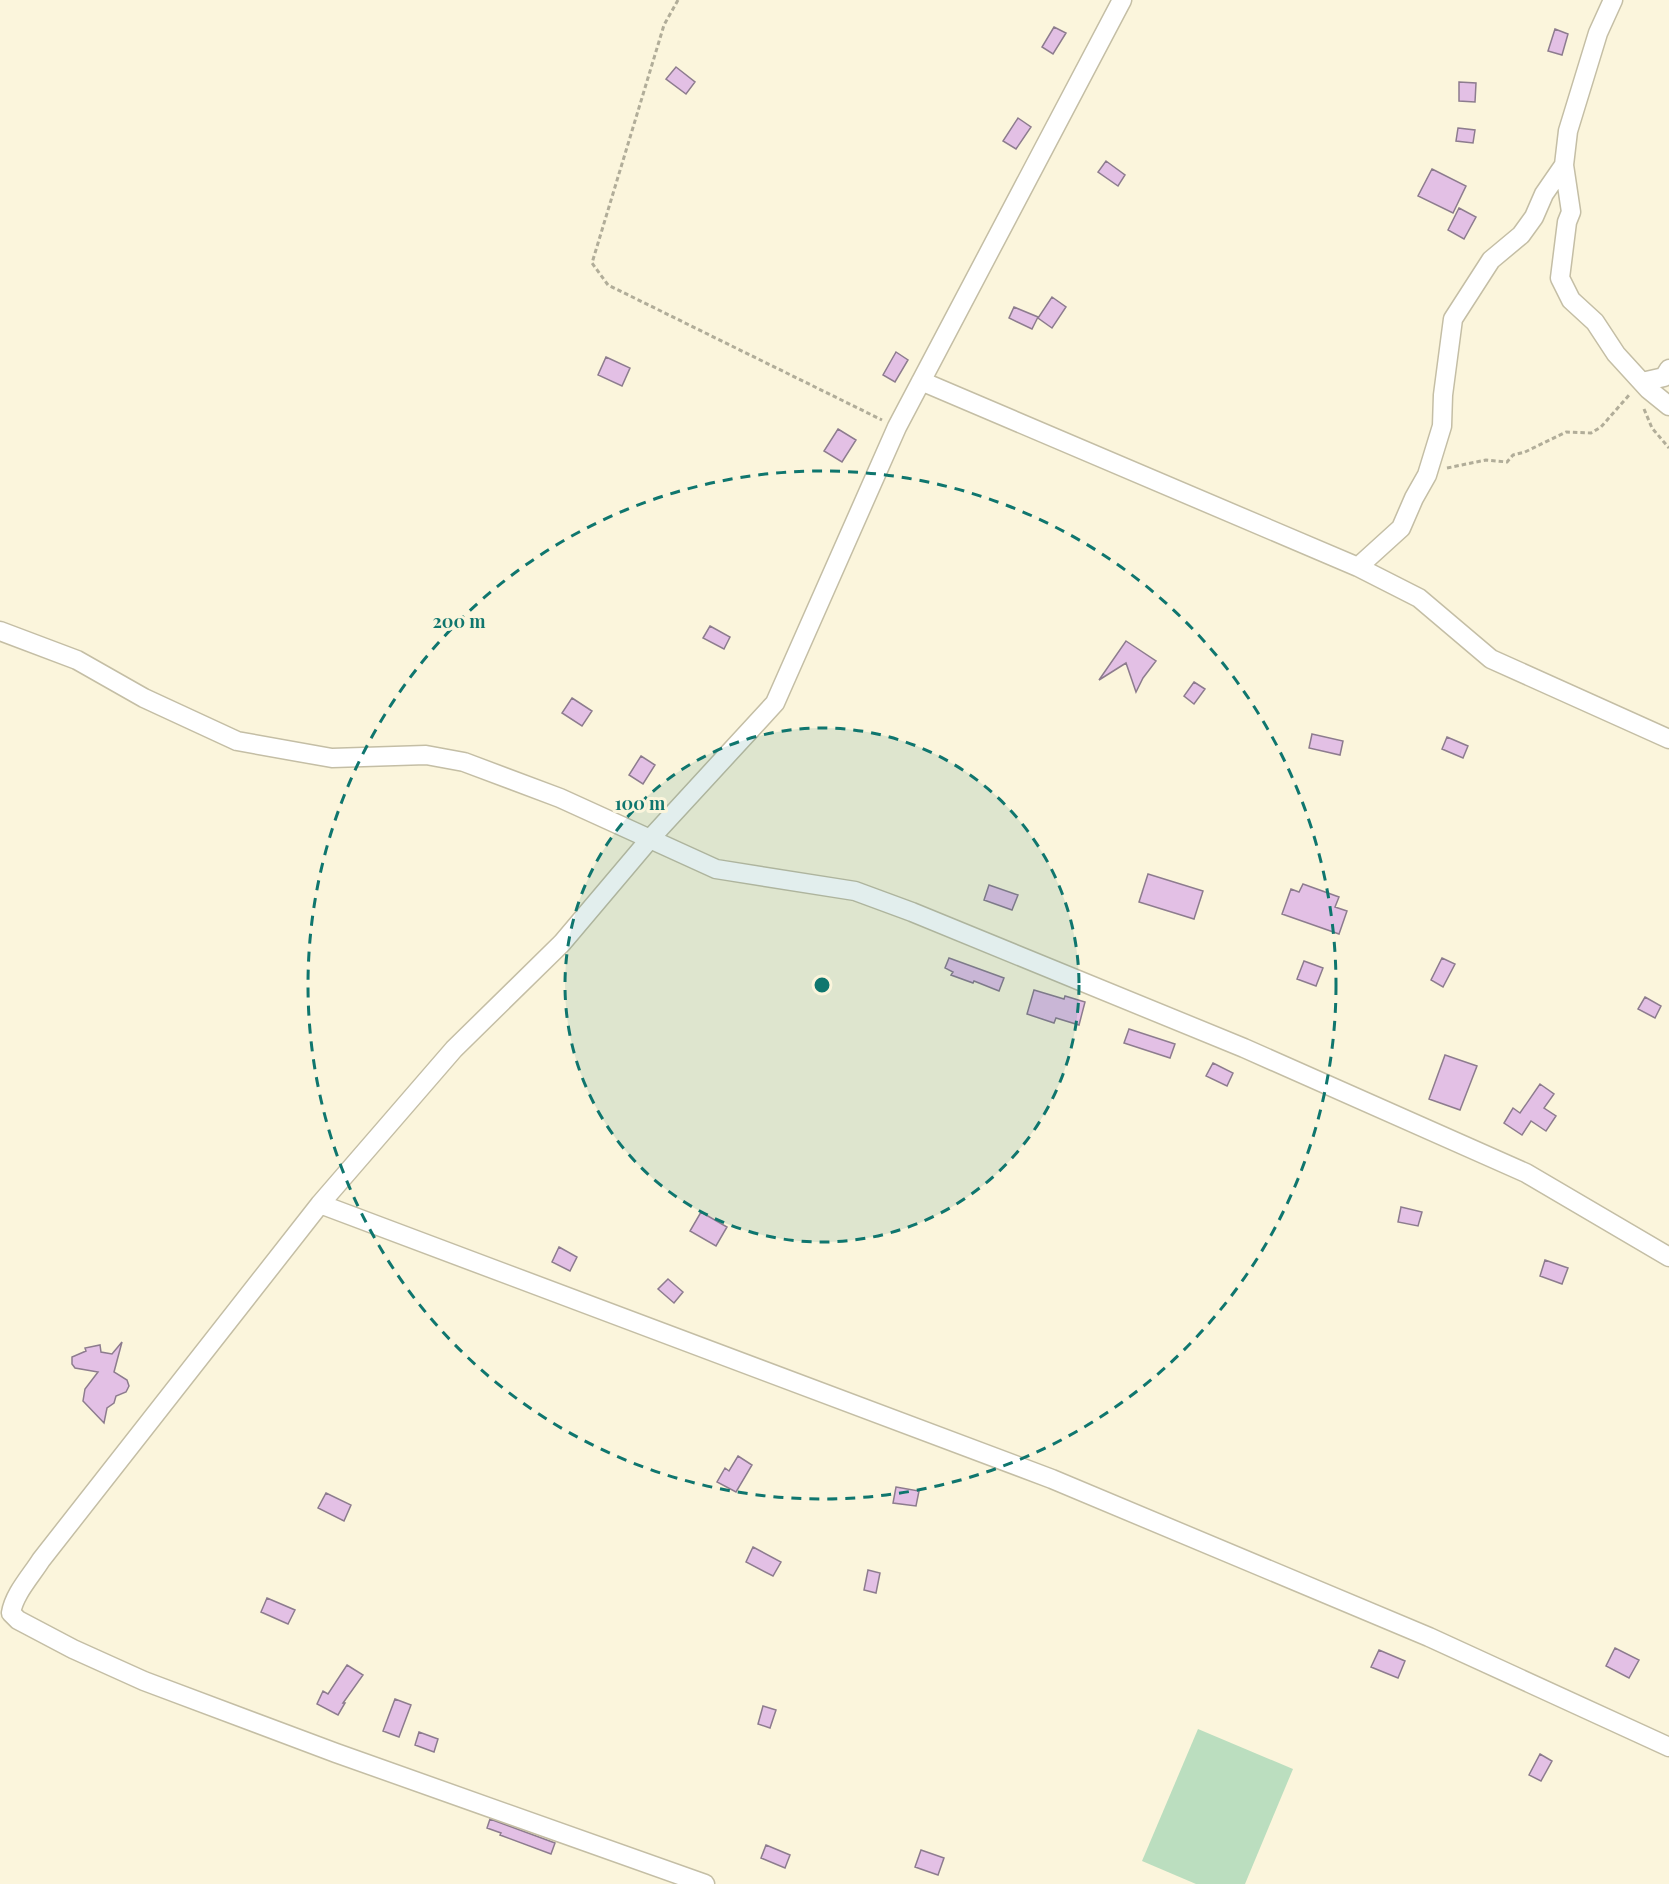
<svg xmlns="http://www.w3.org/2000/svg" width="1669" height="1884" font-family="'Playfair Display',serif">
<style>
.green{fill:#bbdebf}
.building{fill:#e3c0e5;stroke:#8d7c8e;stroke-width:1.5}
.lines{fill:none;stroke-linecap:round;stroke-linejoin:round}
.street-casing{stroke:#c4bea5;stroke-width:21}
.path{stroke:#b1ad99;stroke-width:3;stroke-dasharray:4.5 3;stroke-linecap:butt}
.street{stroke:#fff;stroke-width:18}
.ring{fill:none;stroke:#0f766e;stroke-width:3;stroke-dasharray:10 8}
.centre{fill:#0f766e;stroke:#fbf5dc;stroke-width:3}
.ring-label{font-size:18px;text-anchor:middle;font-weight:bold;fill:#0f766e;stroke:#fbf5dc;stroke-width:6;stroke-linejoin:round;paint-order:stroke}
</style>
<rect width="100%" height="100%" fill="#fbf5dc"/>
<path class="green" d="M1198,1729L1293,1769L1245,1884H1196L1142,1861Z"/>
<path class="building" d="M1054,27L1066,33L1053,54L1042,47Z
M1555,29L1568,34L1562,55L1548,51Z
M676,67L695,82L686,94L666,79Z
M1459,82L1476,83L1475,102L1459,101Z
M1018,118L1031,127L1016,149L1003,141Z
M1458,128L1475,130L1473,143L1456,141Z
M1106,161L1125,175L1118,186L1098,172Z
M1432,169L1466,186L1453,213L1418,196Z
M1459,208L1476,217L1464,239L1448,230Z
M1052,297L1066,307L1052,328L1038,318Z
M1014,307L1038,317L1032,329L1009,318Z
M896,352L908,360L895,382L883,375Z
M606,357L630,368L622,386L598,375Z
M838,429L856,440L842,462L824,451Z
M710,626L730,637L724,649L703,638Z
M1126,641L1156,661L1143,678L1136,692L1126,663L1099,680Z
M1194,682L1205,689L1194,704L1184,696Z
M572,698L592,711L582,726L562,713Z
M1312,734L1343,741L1340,755L1309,748Z
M1447,737L1468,746L1463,758L1442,749Z
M641,756L655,765L643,784L629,775Z
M1148,874L1203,891L1194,919L1139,902Z
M1303,884L1339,897L1335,907L1347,911L1339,934L1282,914L1291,889L1299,892Z
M989,885L1018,895L1012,910L984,900Z
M949,958L1004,978L999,991L974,981L973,983L951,975L953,972L945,968Z
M1442,958L1455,964L1443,987L1431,980Z
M1304,961L1323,968L1316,986L1297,979Z
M1034,990L1064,999L1065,996L1085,1002L1079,1025L1056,1018L1054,1023L1027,1014Z
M1645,997L1661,1006L1655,1018L1638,1009Z
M1129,1029L1175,1044L1170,1058L1124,1043Z
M1445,1055L1477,1066L1460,1110L1429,1099Z
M1213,1063L1233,1073L1227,1086L1206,1076Z
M1540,1084L1554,1094L1544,1108L1556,1116L1546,1131L1531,1121L1522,1135L1504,1123L1513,1108L1520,1113Z
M1401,1207L1422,1212L1418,1226L1398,1222Z
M701,1212L727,1227L716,1246L690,1231Z
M559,1247L577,1257L570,1271L552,1262Z
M1545,1260L1568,1268L1562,1284L1540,1276Z
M668,1279L683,1292L674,1303L658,1289Z
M122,1342L114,1372L127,1380L129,1386L126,1392L116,1396L114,1403L107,1408L104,1423L83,1401L85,1389L98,1372L75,1368L72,1364V1357L86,1351L85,1348L100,1345L101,1352L112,1354Z
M738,1456L752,1465L736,1492L717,1482L725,1468L729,1471Z
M896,1487L919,1491L916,1506L893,1503Z
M326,1493L351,1505L344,1521L318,1508Z
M753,1547L781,1562L773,1576L746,1562Z
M868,1570L880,1573L876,1593L864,1590Z
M267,1598L295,1610L288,1624L261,1612Z
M1615,1648L1639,1660L1629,1678L1606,1666Z
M1379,1650L1405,1661L1398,1678L1371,1667Z
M347,1665L363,1675L343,1703H345L338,1715L317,1704L323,1691L328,1694Z
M395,1699L411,1705L399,1737L383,1731Z
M763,1706L776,1710L770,1728L758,1724Z
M419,1732L438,1739L434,1752L415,1745Z
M1540,1754L1552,1761L1541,1781L1529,1775Z
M490,1819L555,1843L551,1854L500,1835L501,1833L487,1828Z
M766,1845L790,1855L785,1868L761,1858Z
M921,1850L944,1858L938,1875L915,1867Z"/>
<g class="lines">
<g class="street-casing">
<path id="street" d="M1613,0L1598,33L1568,131L1564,165L1571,212L1567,222L1560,278L1571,300L1595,322L1616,354L1648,389L1669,406
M921,381L1358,567L1419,598L1491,659L1669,739
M1642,382L1664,377L1669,369
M1358,567L1401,528L1414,498L1427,475L1442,426L1443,395L1453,319L1491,260L1521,235L1534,217L1544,194L1564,165
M0,631L77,660L144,698L237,741L332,758L426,755L464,762L560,798L716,869L855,891L912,912L1244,1048L1526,1173L1669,1257
M320,1204L1052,1479L1429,1637L1669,1747
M705,1884L336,1753L144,1681L73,1649L18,1620L11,1613C14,1594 31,1576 41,1560L320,1204L454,1049L562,943L649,840L775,703L897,427L1122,0"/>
</g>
<path class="path" d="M678,0L664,25L592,263L608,285L882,420
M1644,409L1652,428L1669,448
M1447,468L1486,460L1507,462L1513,455L1525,452L1566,432L1591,433L1601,427L1630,394"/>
<use href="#street" class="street"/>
</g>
<circle cx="822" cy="985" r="257" fill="#0f766e" fill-opacity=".12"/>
<g class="ring">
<circle cx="822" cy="985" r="257"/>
<circle cx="822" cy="985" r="514"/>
</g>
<circle cx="822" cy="985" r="9" class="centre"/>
<g class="ring-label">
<text x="459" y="628">200 m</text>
<text x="640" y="810">100 m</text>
</g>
</svg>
